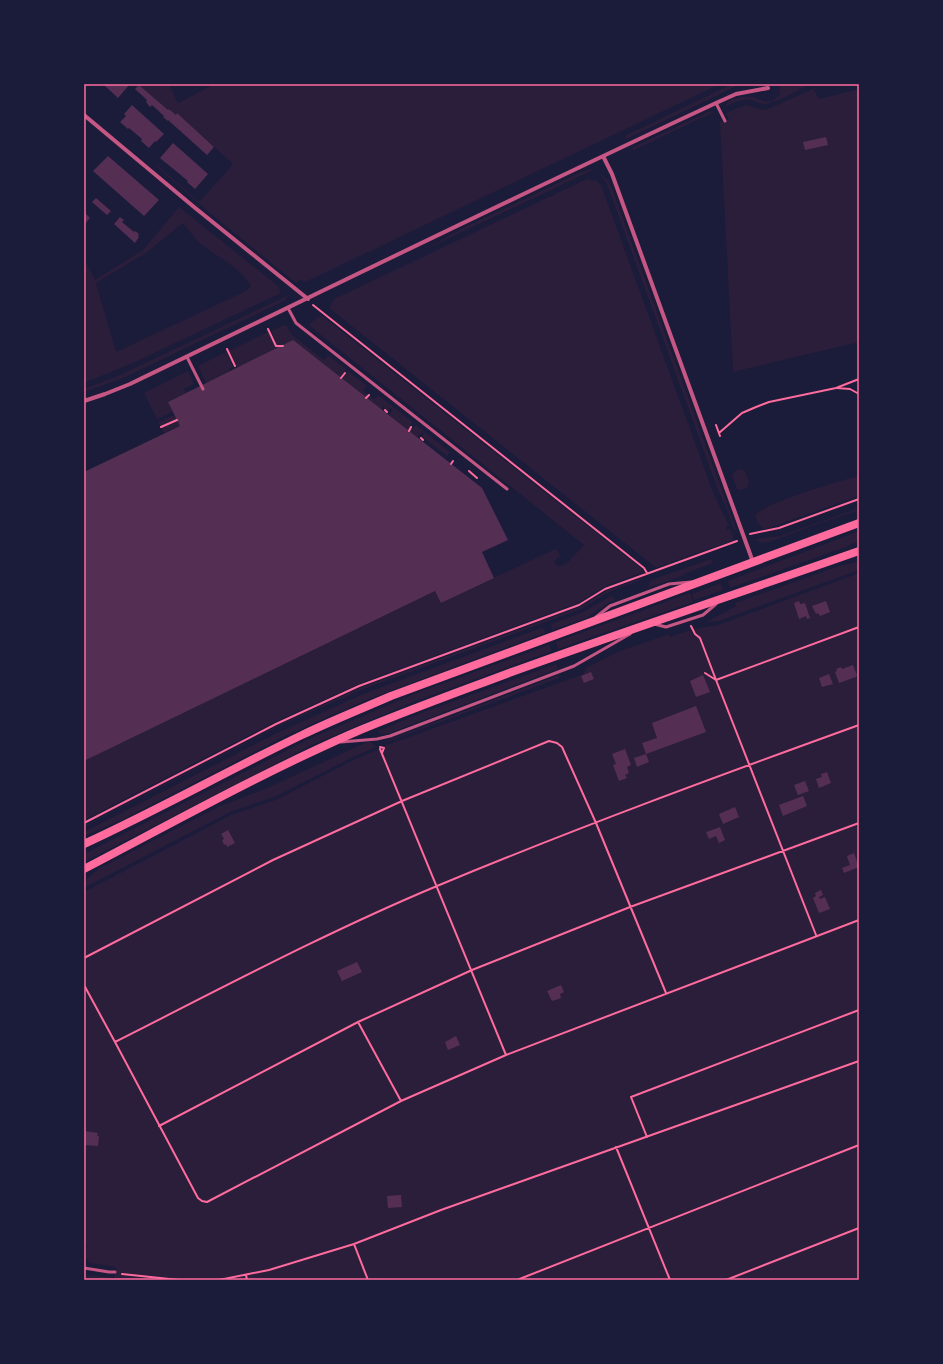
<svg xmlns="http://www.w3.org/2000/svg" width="943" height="1364" font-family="'IBM Plex Serif',serif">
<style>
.green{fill:#2a1e3b;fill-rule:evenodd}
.building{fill:#542f53}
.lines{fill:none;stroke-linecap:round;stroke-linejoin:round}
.path{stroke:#ff6b9d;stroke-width:2}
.service{stroke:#c65784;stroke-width:3}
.minor{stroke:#c65784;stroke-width:4}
.secondary{stroke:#ff6b9d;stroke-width:8}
.neatline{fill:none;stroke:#ff6b9d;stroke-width:1.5}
</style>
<rect width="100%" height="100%" fill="#1b1b3a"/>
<path class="green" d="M140,84H169L178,103L211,86L210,84H720L314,278L304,282L300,280L296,283L210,213L155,165L156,164L198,201L201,200L233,164L177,113L176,115L169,109L168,110L139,85Z
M732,84H741L626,139L625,136Z
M780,84H805V86C799,91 775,102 767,104C762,105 757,102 752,100C742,98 733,103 725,107C727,98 743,95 752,97C765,99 768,109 780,94Z
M811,84L819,99L859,89V342L733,372L720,122L729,120L726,113L743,106L747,105L762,110L768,109L813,89Z
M710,111L714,112L634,150L631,148Z
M588,170H593L424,250L463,228L583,171Z
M600,173L610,183L736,529L734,530L727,509L718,490L607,184L601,175Z
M587,179L597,181L601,185L713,492L729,526L726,527L727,530L730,529L734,540L658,567H655L329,308L334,299Z
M179,207L278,286L281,293L135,362L84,383V259L95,280L143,250ZM183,223C189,230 194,238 201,244C217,257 241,268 251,286L246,291L116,352L96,283L146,253Z
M289,295L284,301L123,378L84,392V389L120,375Z
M321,315L642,569L643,572L604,587L578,603L359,684L275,722L84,820V761L435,591L441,603L555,549L557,550L560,555L559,557L554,561L558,567L567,563L584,545L311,327L309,324Z
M284,325H286L292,335L324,360L328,355L346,369L344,373L346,374L348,371L367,386L363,391L374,399L378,395L413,422L410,426L413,428L416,425L450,452L447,456L422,437L424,434L422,432L417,437L389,415L393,410L391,408L388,410L383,407L381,409L237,368L229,351L268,332L273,342L276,341L271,331Z
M226,352L233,367L229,369L230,371L206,383L198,366Z
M188,371L194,384L184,389L186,393L168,402L173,412L157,419L144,393Z
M174,415L180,426L164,433L158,422Z
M741,469L745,471L749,482L747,488L741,490L737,489L732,476L736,470Z
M859,476V496L766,529H764L758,523L755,516C765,502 840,481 859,476Z
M859,508V510L820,523L769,542L760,543L755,539L780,536Z
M859,531V541L843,548L730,588L728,581Z
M711,559L713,563L684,574V575L648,588L649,583L651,580Z
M859,561V570L719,621L706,622L736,606L735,603L836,567Z
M859,573V1280H84V1277L88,1275L114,1278L116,1267L90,1263L85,1257L87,1244H84V892L231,815L278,799L355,759L377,750H378L384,747V746L584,674V672L586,668L620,651L669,634L670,637L690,630L693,635L696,634L694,629L718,625Z
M642,578L643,579L607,593L581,609L361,690L277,727L84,827V826L277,726L360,688L580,607L606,591Z
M721,583L723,590L694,600L692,594Z
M690,593L693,602L558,649L556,642Z
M611,596L616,600L610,602L586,618L552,630L551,627L552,624L583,612Z
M541,628L544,629L545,633L366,700L283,737L124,819L84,836V832L279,732L363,694Z
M549,645L552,651L416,701L314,744L84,862V854L311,738L414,694Z
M556,664L558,669L387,734H381L378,731L421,713Z
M559,675V678L384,743L386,741Z
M367,742H371L376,747L353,757L277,796L230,812L84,888V881L100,868L218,807L267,788Z"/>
<path class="building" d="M103,84H130L118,98Z
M139,85L168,110L169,109L176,115L177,113L214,147L207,155L168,120V121L163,117L164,116L152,105L150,107L146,102L147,100L135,89Z
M132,105L164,134L156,142L155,141L149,148L141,141L142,139L129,128L128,129L120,122L126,116L124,114Z
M826,137L828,145L805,150L803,142Z
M173,143L208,174L195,189L187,182L188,181L160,158Z
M108,156L159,200L144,216L93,171Z
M96,198L111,211L107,215L92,202Z
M84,212L90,218L84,225Z
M120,217L124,220L122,222L134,232L135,231L139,234L138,236L139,237L135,243L114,224Z
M293,340L482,488L508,540L482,552L494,578L441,603L435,591L84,761V472L180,426L168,402Z
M799,601L800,604L805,603L810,618L807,619L806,616L799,619L794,603Z
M826,601L830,612L820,616L818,613L816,614L812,606Z
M853,665L857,675L856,677L839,683L835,672L837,671L836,669L841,667L842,669Z
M591,672L594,679L584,683L581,676Z
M829,674L833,684L822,687L819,678Z
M703,675L710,692L696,697L690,681Z
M696,706L706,732L646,754L642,743L657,738L652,723Z
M625,749L631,765L627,767L629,773L625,775L627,778L619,781L613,765L616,764L612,754Z
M646,754L649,762L637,767L634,758Z
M827,772L831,783L819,788L816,779L822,777L821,774Z
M805,781L809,791L798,795L794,785Z
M803,796L807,806L783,816L779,805Z
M735,807L739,817L723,824L719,814Z
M720,827L725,840L719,843L716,836L709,839L706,832Z
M228,830L235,843L227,847L226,844L224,845L222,840L224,839L221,834Z
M854,853L859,867L844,873L842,868L850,865L847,856Z
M821,890L823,895L819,897L820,899L825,897L830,909L819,913L813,898L816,896L815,893Z
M357,962L362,972L342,981L337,971Z
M561,985L564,992L560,994L561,998L552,1001L547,991Z
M456,1036L460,1045L448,1050L445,1042Z
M84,1131L98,1133L97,1136H99L98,1146L84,1145Z
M401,1195L402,1207L388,1208L387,1196Z"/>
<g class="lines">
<path class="path" d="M809,84H813
M313,305L644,568L647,573
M268,329L276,346H283
M227,349L235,366
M341,378L345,373
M837,388L850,389L859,394
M366,398L369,395
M385,410L387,412
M716,425L720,436
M161,427L177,420
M409,431L411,427
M719,433L742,413L756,407L769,402L836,388L859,379
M421,438L423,440
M451,464L453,461
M469,471L477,478
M750,534L779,528L859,499
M691,626L695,634L700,638L716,680L705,673
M380,747L384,748L382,753
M380,749L506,1055
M84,823L276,724L359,686L579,605L605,589L737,541
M816,935L716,680L859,627
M84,958L273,860L402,801L549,741L557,743L562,747L596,823L666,993
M84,985L115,1042L198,1198L202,1201L207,1202L401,1101L506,1055L859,920
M358,1022L401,1101
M115,1042C222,988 327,932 437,886C576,828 718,776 859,725
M159,1126L358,1022L472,970L630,907L859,823
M647,1137L631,1097L859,1010
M616,1147L670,1280
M354,1244L368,1280
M122,1274L179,1280
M246,1275L247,1280
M219,1280L269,1270L354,1244L441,1210L859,1061
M517,1280L859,1145
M726,1280L859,1228"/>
<path class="service" d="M716,103L725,121
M288,308L296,323L507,489
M187,357L203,389
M596,617L610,606L669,584L691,582
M654,624L666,627L703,615L716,604
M341,742L377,739L390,736L574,666L630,634
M84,1268L109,1272H115"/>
<path class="minor" d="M84,115L194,207L308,299
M603,156L612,174L753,562
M84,401L105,394L130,384C325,290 520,194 716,103L736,94L768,88"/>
<path class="secondary" d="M84,844C158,810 229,770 302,735C331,721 361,709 391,696L859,523
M84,869C172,823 260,774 351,734C403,712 456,693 509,673C625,631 742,592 859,551"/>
</g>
<rect width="943" height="1364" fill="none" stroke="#1b1b3a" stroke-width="170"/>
<rect x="85" y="85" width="773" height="1194" class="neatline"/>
</svg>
